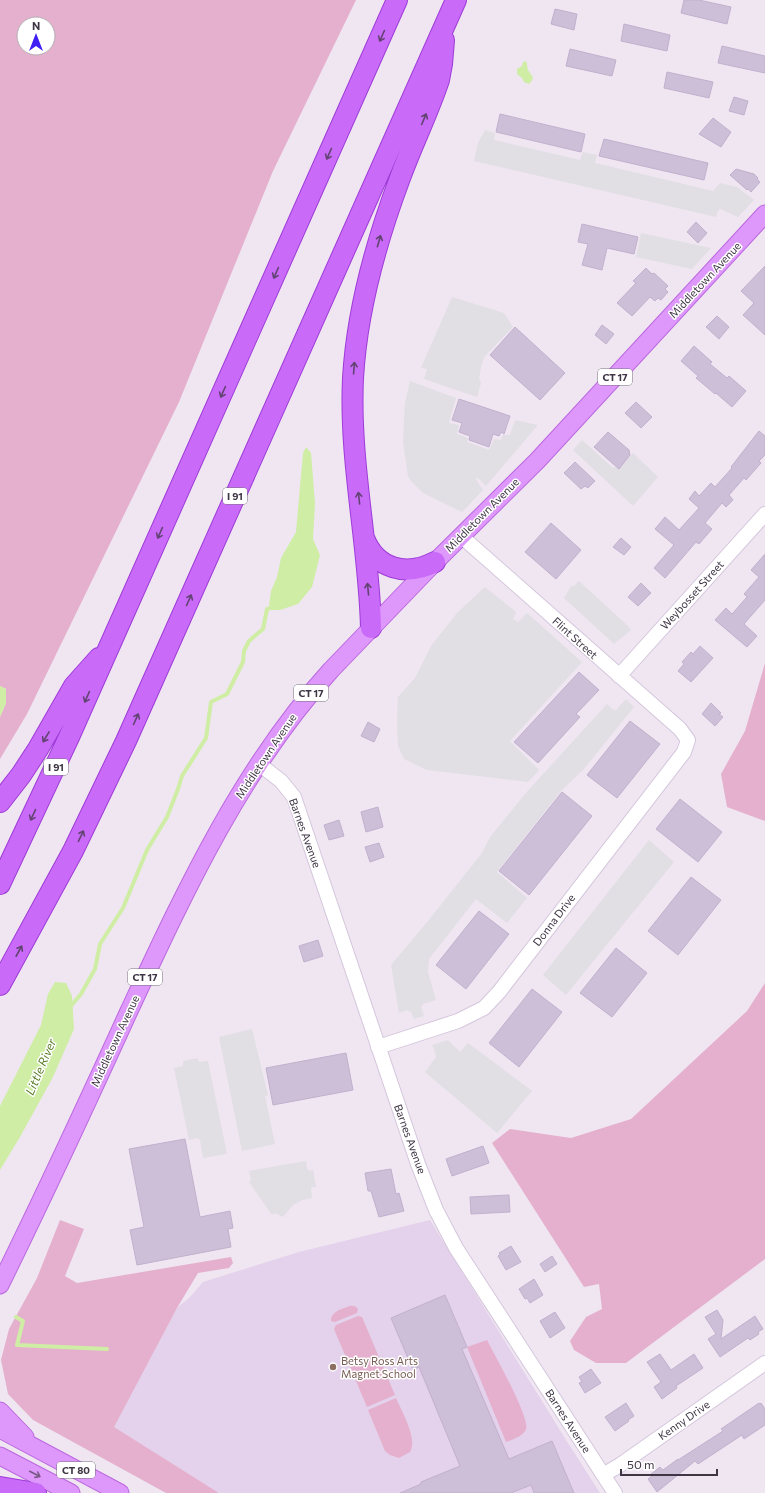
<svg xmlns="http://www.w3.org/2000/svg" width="765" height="1493" font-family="Commissioner,sans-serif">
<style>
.education{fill:#e4d1eb}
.green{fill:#e5b0cd;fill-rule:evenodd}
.parking{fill:#e1dee4}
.water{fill:#cfeda4}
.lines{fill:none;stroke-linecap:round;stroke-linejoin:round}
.stream{stroke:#cfeda4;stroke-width:4}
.building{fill:#cdbfd7;stroke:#c2b0ce}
.minor-casing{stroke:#d4c6dc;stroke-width:16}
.major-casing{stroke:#bb68df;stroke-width:19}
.highway-casing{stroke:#9e3bd7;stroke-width:22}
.minor{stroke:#fff;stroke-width:14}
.major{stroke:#de97fa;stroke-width:17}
.highway{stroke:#c96bf8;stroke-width:20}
.oneway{stroke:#624372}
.oneway2{stroke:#775884}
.education-dot{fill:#8d6e63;stroke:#fff;stroke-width:1.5}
.labels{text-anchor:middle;stroke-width:3;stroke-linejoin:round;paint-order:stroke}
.shield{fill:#fff;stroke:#79727d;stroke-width:1}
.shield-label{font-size:10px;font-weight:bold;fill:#3f3645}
.street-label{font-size:11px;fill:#3f3645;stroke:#fff}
.education-label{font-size:11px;fill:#785e54;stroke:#fff;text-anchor:start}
.water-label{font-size:12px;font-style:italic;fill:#5a7e29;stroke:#fff}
</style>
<rect width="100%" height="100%" fill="#efe6f2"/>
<path class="education" d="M430,1220L566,1440L600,1493H219L113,1427L177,1308L190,1297L203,1282L299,1252Z"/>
<path class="green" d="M0,0H356L273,171L179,402L27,714L0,759V717L6,703V689L0,686ZM24,24H48V48H24Z
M765,663V821L727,807L721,774L745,731Z
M765,983V1259L626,1363H596L574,1350L570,1341L586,1317L602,1309L599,1284L584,1287L492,1143L510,1129L571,1138L631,1119L747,1011Z
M60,1220L84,1229L65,1276L77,1283L231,1257L233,1263L229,1268L198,1273L177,1308L114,1427L219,1493H166L33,1420L8,1394L1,1360L9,1329L37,1278Z
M350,1306C353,1305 356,1306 358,1309L357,1313L335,1322L331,1321C331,1311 342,1309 350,1306Z
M358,1316L362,1317L395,1395L367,1407L334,1329L336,1325Z
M487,1340C494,1354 530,1417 526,1429C523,1437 513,1439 506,1442L467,1347Z
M396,1398C402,1412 418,1439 410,1452L399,1458L390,1455L385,1451L368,1410Z"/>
<path class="parking" d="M485,130L495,133L494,140L580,160L583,152L597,155L595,163L713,191L720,183L737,187L754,200L738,217L720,209L718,211L716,217L474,161L478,143Z
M641,233L711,248L692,269L636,257Z
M452,297L504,313L513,327L485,356L482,363L479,378L481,383L477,397L424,379L427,369L421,368Z
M410,381L456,398L449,423L459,425L457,434L468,438L467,442L489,450L494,439L501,440L503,435H510L515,420L538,425L486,486L478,478H476L477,481L483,490L462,512L423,493L411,481L408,476L403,443L404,419L405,403Z
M582,440L613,468L616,466L619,469L633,453L658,477L633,506L573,450Z
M579,581L628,626L631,630L614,644L564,598L571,586H574Z
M485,587L516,612L513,619L518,622L527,613L582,662L510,741L539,770L528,782L427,770L404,759L398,746L397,720L398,697L415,678L431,646L457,613Z
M626,699L634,707L583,770L562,790L497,872L527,898L507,923L476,899L429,959L428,972L436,1000L423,1004L421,1007L424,1016L414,1019L411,1012L407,1010L399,1013L391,965L428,921L482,853L490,837L525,794L607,704L612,709L616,710Z
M649,840L674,862L566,995L543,975Z
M252,1029L268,1095L265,1096L275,1144L242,1151L219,1037Z
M448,1040L460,1052L468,1043L532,1091L497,1133L425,1072L436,1057L435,1052L432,1045Z
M197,1058L199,1062L208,1061L227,1154L203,1158L200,1140L197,1138L189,1140L174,1068L183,1066V1061Z
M306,1161L307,1169L310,1171L313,1170L316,1187H312L311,1189L312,1198L302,1200L293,1205L283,1217L275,1213L272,1215L249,1182L251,1180L249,1171Z"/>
<path class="water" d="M525,61L527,63C527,72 530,71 533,78L531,82L529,84L524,82L522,78L517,74V69L522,66L523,62Z
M306,447L311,453L315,503L313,539L320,555L312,587L298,604L280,610H273L269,606L271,591L277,577L281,558L296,532L303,453Z
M0,686L6,689V703L0,717Z
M55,982L66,983L72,996L74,1029L53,1077L20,1137L0,1170V1106L41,1025L48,994Z"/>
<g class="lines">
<path class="stream" d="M70,1007L81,994L95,969L100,944L123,908L147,850L167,817L178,789L182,776L206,738L211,702L227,694L243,662L244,651L249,641L263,629L267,609L275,607
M16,1317L23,1321L17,1345L107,1349"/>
</g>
<path class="building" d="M684,0H699L731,7L727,24L681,13Z
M555,9L577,14L574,30L551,24Z
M624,24L670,35L667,51L621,41Z
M722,46L765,56V73L718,63Z
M570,49L616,60L612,76L566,66Z
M667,72L713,82L709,98L664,88Z
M734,97L748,101L744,115L729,111Z
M500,114L585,134L581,152L496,132Z
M713,118L731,132L721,147L699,134Z
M604,139L708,163L704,180L599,156Z
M736,169L754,174L758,178L757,179L760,182L751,192L748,189L747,190L730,175Z
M696,222L707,233L698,243L687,232Z
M582,224L638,237L634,254L607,248L602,270L582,265L588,244L578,242Z
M765,266V335L743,315L754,303L741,291Z
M646,268L652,274L654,273L667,285L668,286L665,289L668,292L661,300L658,298L655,301L650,297L632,316L617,303L636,283L633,281Z
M717,316L729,327L719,339L706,327Z
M602,325L614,334L606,344L595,335Z
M515,327L565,373L540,400L490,355Z
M694,346L712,362L710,364L727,378L729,376L746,391L732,407L716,393L715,394L696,378L698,376L681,361Z
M459,399L510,416L504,434L501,432L499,436L493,434L489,447L469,440L470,436L459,432L462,423L452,420Z
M636,402L652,417L641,428L625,413Z
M759,431L765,436V455L759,461L761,463L746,480L744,478L729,495L733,500L726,507L722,503L705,523L712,529L699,544L696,542L665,578L654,568L674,545L655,529L665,517L679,530L699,508L689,499L695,491L699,496L711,483L715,487L732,468L731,467Z
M608,432L629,450L630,455L619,469L594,447Z
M575,462L595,481L588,488L585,486L581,489L564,473Z
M551,523L581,550L556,579L525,552Z
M621,538L631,547L624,555L613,547Z
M765,554V600L744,624L757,636L747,647L715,620L726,608L732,614L747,597L744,594L759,577L751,570Z
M641,583L651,593L638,606L628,597Z
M700,646L713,658L691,682L678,671L684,664L682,662L691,652L693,654Z
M579,672L599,690L576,714L580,717L538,763L514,742Z
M711,703L721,713L719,714L723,717L715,726L702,714Z
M630,721L660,744L617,798L587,775Z
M368,722L380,729L374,742L361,736Z
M562,792L592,816L529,895L499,871Z
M680,799L722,832L698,862L656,829Z
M378,807L383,827L366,832L361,812Z
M339,820L344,836L329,840L324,825Z
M379,843L384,857L370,862L365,847Z
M691,877L721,900L678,955L648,931Z
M479,911L509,934L466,989L436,965Z
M318,940L323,956L304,962L299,946Z
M616,948L647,973L612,1017L580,993Z
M532,989L562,1012L519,1067L489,1043Z
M346,1053L353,1090L273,1105L266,1068Z
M185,1139L200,1217L230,1211L233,1228L228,1229L231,1247L137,1265L130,1230L144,1227L129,1149Z
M483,1146L489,1163L452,1176L446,1159Z
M391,1169L396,1194L399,1193L404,1211L379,1217L371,1191H368L365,1173Z
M509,1195L510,1212L471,1214L470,1197Z
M511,1246L521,1262L506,1270L498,1256L500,1254L499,1253Z
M552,1256L557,1264L545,1272L540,1264Z
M534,1279L543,1295L530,1303L527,1298L525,1299L519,1289Z
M445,1295L467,1347L462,1349L509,1459L552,1441L574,1493H534L531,1485L511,1493H400L421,1484V1482L460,1466L419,1367L413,1370L391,1318Z
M717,1310L723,1320L721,1339L755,1316L763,1329L758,1332L759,1334L750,1340L748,1338L720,1357L708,1339L716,1334L705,1317Z
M555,1312L565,1328L550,1338L540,1321Z
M660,1354L671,1370L694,1354L703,1368L676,1386L677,1388L662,1399L654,1387L661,1382L647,1362Z
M591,1369L601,1383L585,1393L579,1383L582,1382L579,1377Z
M626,1403L634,1416L628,1420L629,1421L615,1431L605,1417Z
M759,1403L760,1404L761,1403L765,1409V1425L744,1439L742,1435L698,1464L695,1461L657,1492L648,1479L652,1476L651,1474L660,1467L663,1470L678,1459V1460L723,1431L721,1429Z"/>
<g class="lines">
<g class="minor-casing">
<path id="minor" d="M619,676L765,514
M259,764L281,781L294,797L418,1164L436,1210L456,1248L615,1493
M378,1047L458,1021L484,1008L499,992L684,752L688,740L680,729L461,536
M603,1475L620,1465L765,1363"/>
</g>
<g class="major-casing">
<path id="major" d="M0,1285C45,1194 87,1103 129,1011C185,891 241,769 331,670L435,562L537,461L765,214
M0,1411L25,1437
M0,1429L120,1493
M0,1456L71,1493"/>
</g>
<g class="highway-casing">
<path id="highway" d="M364,538C376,569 406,577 435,562
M371,628C369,544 349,462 353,378C357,310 376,242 400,178C412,145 428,113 439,80L442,64L444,40
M0,802L21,775L38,749L74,686L99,658
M0,884L69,737L397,0
M0,985L73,851L126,741L456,0
M0,1487L36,1493"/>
</g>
<use href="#minor" class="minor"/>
<use href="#major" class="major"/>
<use href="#highway" class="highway"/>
</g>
<defs><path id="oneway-shaft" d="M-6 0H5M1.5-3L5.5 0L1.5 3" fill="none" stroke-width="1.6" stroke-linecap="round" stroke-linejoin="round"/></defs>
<g class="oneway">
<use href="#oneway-shaft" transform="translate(382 36) rotate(114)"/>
<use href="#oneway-shaft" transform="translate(424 119) rotate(-67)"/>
<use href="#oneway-shaft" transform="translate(329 154) rotate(114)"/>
<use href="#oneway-shaft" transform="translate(379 241) rotate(-74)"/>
<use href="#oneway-shaft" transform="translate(276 273) rotate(114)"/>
<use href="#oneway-shaft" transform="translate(354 368) rotate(-86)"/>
<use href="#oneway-shaft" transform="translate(223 392) rotate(114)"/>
<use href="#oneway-shaft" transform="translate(359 498) rotate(-96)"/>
<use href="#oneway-shaft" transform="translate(160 533) rotate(114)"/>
<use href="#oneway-shaft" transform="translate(368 589) rotate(-95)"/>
<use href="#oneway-shaft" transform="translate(189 600) rotate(-66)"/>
<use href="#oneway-shaft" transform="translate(87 697) rotate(114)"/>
<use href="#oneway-shaft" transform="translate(136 719) rotate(-66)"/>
<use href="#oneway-shaft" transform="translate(46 737) rotate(121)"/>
<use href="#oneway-shaft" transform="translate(33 815) rotate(115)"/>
<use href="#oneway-shaft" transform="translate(81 836) rotate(-64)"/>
<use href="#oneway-shaft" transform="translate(19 951) rotate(-61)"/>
</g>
<use class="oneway2" href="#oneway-shaft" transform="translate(35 1474) rotate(27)"/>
<circle class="education-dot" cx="333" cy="1367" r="4"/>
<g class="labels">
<g class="shield">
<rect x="598" y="369" width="34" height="16" rx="3"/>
<rect x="223" y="488" width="24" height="16" rx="3"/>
<rect x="294" y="685" width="34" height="16" rx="3"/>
<rect x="44" y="759" width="24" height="16" rx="3"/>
<rect x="128" y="969" width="34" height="16" rx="3"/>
<rect x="57" y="1462" width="38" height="16" rx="3"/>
</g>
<g class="shield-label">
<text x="615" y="381">CT 17</text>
<text x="235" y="500">I 91</text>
<text x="311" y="697">CT 17</text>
<text x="56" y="771">I 91</text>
<text x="145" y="981">CT 17</text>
<text x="76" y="1474">CT 80</text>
</g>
<g class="street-label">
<text transform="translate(705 280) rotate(-47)" y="4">Middletown Avenue</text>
<text transform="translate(482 515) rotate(-45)" y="4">Middletown Avenue</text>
<text transform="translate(692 595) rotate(-48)" y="4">Weybosset Street</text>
<text transform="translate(575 638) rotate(42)" y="4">Flint Street</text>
<text transform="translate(266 756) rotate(-56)" y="4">Middletown Avenue</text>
<text transform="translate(305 833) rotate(70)" y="4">Barnes Avenue</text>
<text transform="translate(554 920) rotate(-53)" y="4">Donna Drive</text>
<text transform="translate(115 1041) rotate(-65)" y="4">Middletown Avenue</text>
<text transform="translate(410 1139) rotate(70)" y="4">Barnes Avenue</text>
<text transform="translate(684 1420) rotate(-35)" y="4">Kenny Drive</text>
<text transform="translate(568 1421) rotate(57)" y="4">Barnes Avenue</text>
</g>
<g class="education-label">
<text x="341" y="1365">Betsy Ross Arts<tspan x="341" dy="13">Magnet School</tspan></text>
</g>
<g class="water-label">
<text transform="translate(41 1067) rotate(-67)" y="4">Little River</text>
</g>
</g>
<g transform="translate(36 36)"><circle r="19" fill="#ffffff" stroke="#b2afb5"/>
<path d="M0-3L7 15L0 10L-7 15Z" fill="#3e1ef2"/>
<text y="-6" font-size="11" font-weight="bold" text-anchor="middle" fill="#3f3645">N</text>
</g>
<path d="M621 1469v6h96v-6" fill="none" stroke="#3f3645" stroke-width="2"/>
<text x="627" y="1469" font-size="12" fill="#3f3645" stroke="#ffffff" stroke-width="3" paint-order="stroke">50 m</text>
</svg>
